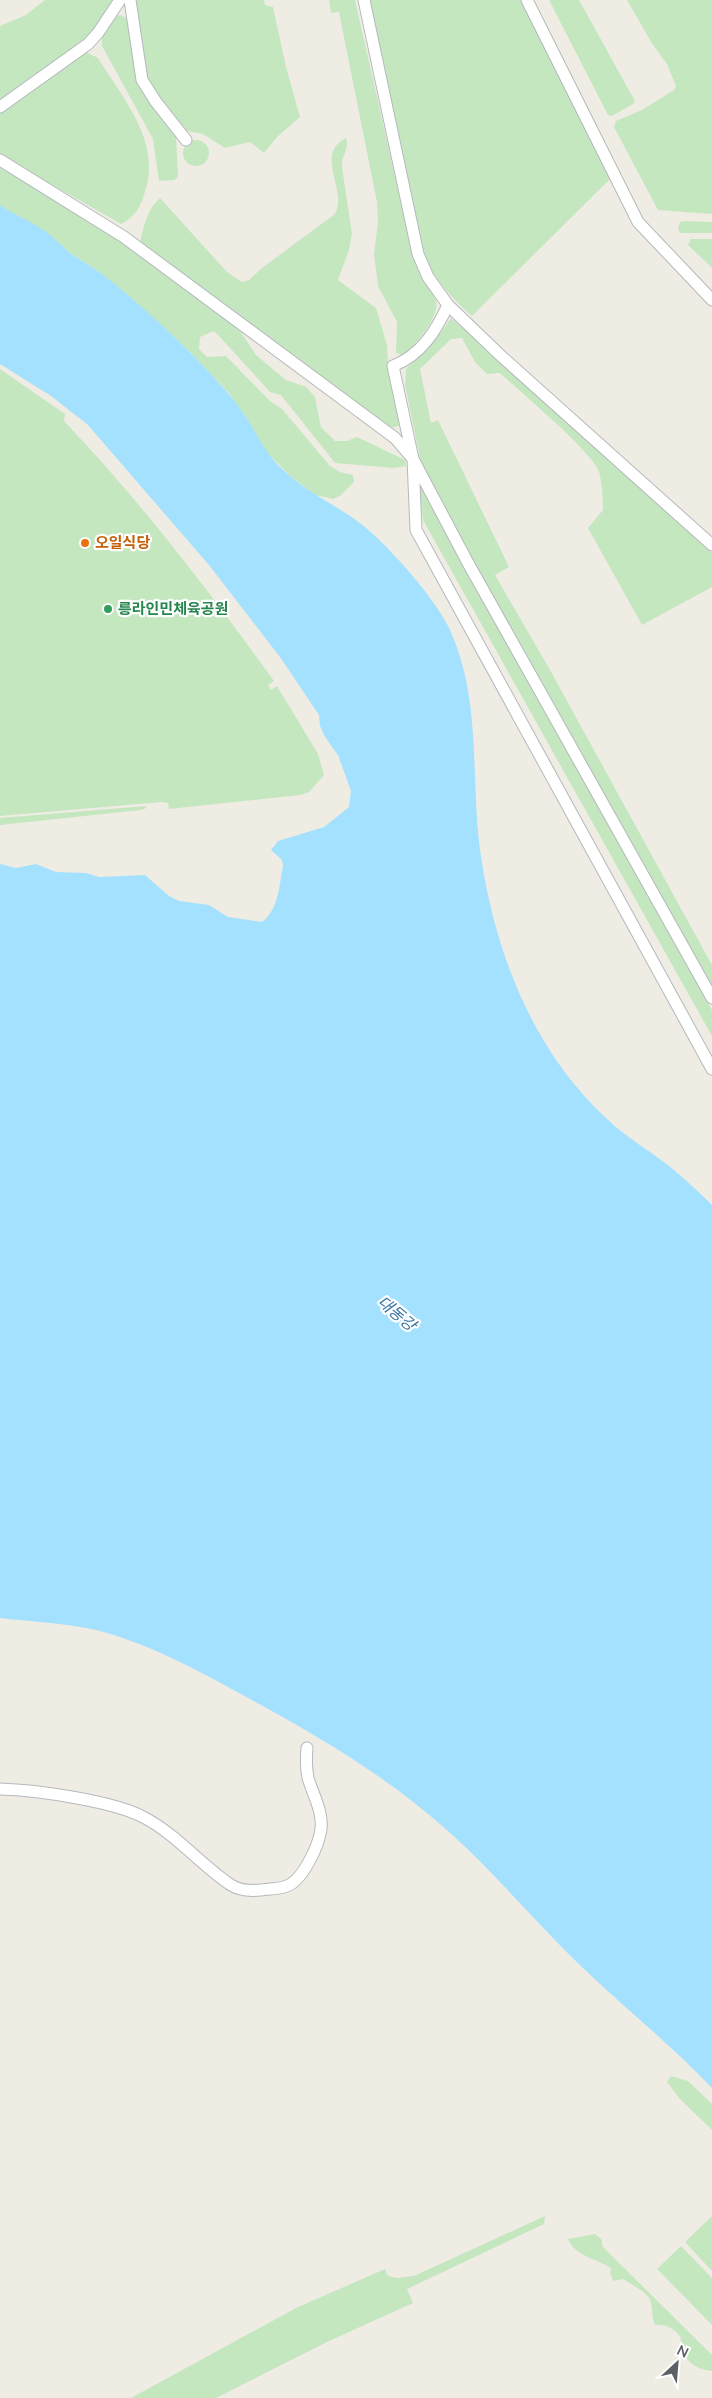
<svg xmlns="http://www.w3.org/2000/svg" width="712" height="2398" font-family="Lato,'Noto Sans KR',sans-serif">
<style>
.green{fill:#c4e7c0}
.water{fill:#a4e1ff}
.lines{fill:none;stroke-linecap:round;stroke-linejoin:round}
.minor-casing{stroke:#b5b8bc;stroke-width:13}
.minor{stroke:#fff;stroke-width:11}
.food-dot{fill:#e8710a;stroke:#fff;stroke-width:2}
.leisure-dot{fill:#2e9e5b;stroke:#fff;stroke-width:2}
.labels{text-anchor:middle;stroke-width:4.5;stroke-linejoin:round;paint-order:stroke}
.food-label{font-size:15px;font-weight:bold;fill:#c56008;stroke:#fff;text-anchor:start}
.leisure-label{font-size:15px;font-weight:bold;fill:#27864d;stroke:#fff;text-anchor:start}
.water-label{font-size:16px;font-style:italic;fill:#3877a3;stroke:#fff}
</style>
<rect width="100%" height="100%" fill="#efece4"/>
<path class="green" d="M45,0H115L96,29L84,40L0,99V26L26,15Z
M136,0H264L265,5L273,7L286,67L300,117L278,136L264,153L250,142L225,148L203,134L187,131L154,92L144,68Z
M329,0H355L413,256C416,264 419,274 424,281C428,288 435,293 436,301C440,318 415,344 404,356L396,353L397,322L378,286L374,254L378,223L377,202L339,12L331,13Z
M368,0H522L612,177L472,316C450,297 434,278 421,251Z
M549,0H579L635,101L633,104L612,116L608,115Z
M627,0H712V214L658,210L614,127L616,121L642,110L674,90L676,86L667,64L653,45Z
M121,15L129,20L135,70L176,136L178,177L174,180L159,181L153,139L102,46V36L117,16Z
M86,52L98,58C124,100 163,143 144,195C140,208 134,218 121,224L0,155V112Z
M346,138C350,149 341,156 342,167L352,234L349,250L338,280L376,308L387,345L388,364L400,425C394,428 390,428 384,425L140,242C144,226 147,209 160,198L227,272L242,282L249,280L262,268L335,214C336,211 338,207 338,203C340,182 318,152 346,138Z
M183 153a13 13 0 1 1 26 0a13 13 0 1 1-26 0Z
M0,168L122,240L240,331L256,355L286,380L306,387L315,397L321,427L335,441H347L357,437L405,460L406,466L394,468L335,463L281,395L270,392L220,337L214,331L200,337L199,349L207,357L226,356L270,401L282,409L330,466L340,472L353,475L354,482L340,496L333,499L315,495L289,475L262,447L248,421L228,392L187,349L131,298L99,272L0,205Z
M684,221L712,222V233H680L678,228L680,222Z
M691,239H712V268L688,245Z
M451,318L588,437L712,553V587L642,625L588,528L603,510C603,501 602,481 599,472C591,450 521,393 500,373L487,374L475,362L462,338L451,339L420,369L431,423L438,420L509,567L495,575L550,670L712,965V989L538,675L471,560L422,468L405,385L406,369L443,330Z
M0,369L65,414L64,421C141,502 209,591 274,681L268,685L271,690L277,686L318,754L324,775L309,792L300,795L169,809L168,803L162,802L0,816Z
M422,485L712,1010V1036L423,520L419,486Z
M146,806V808L141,810L0,825V818Z
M671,2076L688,2081L712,2104V2130L679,2098L667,2082Z
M545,2216L544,2224L407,2289L413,2303L329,2341L216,2398H131L296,2308L385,2269L388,2276L397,2278L414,2276Z
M712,2216V2271L685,2242Z
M595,2234L602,2240V2246L712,2355V2371C694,2370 679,2357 681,2338C675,2329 666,2324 655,2325C651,2316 653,2305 649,2298C644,2290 630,2284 623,2279L613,2281L610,2273L611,2268C597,2259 575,2256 568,2239Z
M681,2246L712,2278V2325L657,2269Z"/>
<path class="water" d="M0,205C14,215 31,221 45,231C53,237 61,245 69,252C80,260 91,266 102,274C139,303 174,335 207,370C222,386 236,401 248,420C261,442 269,459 290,476C313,496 342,508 365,527C392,550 432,595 448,626C481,694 471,769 479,842C492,945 530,1048 607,1119C627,1138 652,1152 674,1170C687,1181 700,1193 712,1205V2088C671,2045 626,2009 583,1968C537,1924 496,1874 448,1831C388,1777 318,1736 248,1698C201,1672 152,1645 100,1631C68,1623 33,1622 0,1618V864L16,868L36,864L56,872L86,873L99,877L145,875L169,896L179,901L209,905L228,917L262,922C279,909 279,886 283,866L282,860L271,850L278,841L324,827L349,807L351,791L338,755L325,737L320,726L319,715L280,657L209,565L87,424L51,396L0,364Z"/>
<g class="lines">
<g class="minor-casing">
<path id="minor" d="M130,0L142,80L156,102L186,140
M364,0L418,254L428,277L448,305L500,355L712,545
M527,0L638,222L712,300
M0,107L88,44L98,33L120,0
M0,160L124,237L395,438L413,459L468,563L712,998
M448,305C436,331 421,355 393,366L413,459L416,530L712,1069
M0,1789C35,1790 115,1801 145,1818C177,1835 201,1865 231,1885C240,1891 251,1891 261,1890C269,1889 279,1889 287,1886C303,1880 319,1845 321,1829C323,1811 313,1795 308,1778C306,1767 306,1758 307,1748"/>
</g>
<use href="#minor" class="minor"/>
</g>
<circle class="food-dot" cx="85" cy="543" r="5"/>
<circle class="leisure-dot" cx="108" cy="609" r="5"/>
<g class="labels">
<g class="food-label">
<text x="95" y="548">오일식당</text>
</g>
<g class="leisure-label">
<text x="118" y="614">릉라인민체육공원</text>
</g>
<g class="water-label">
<text transform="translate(397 1313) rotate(40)" y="6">대동강</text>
</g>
</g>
<g transform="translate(677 2363) rotate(26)" stroke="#ffffff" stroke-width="4" paint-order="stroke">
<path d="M0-4L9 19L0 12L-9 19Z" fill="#5c6165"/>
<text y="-8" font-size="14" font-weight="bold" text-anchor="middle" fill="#5c6165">N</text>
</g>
</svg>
